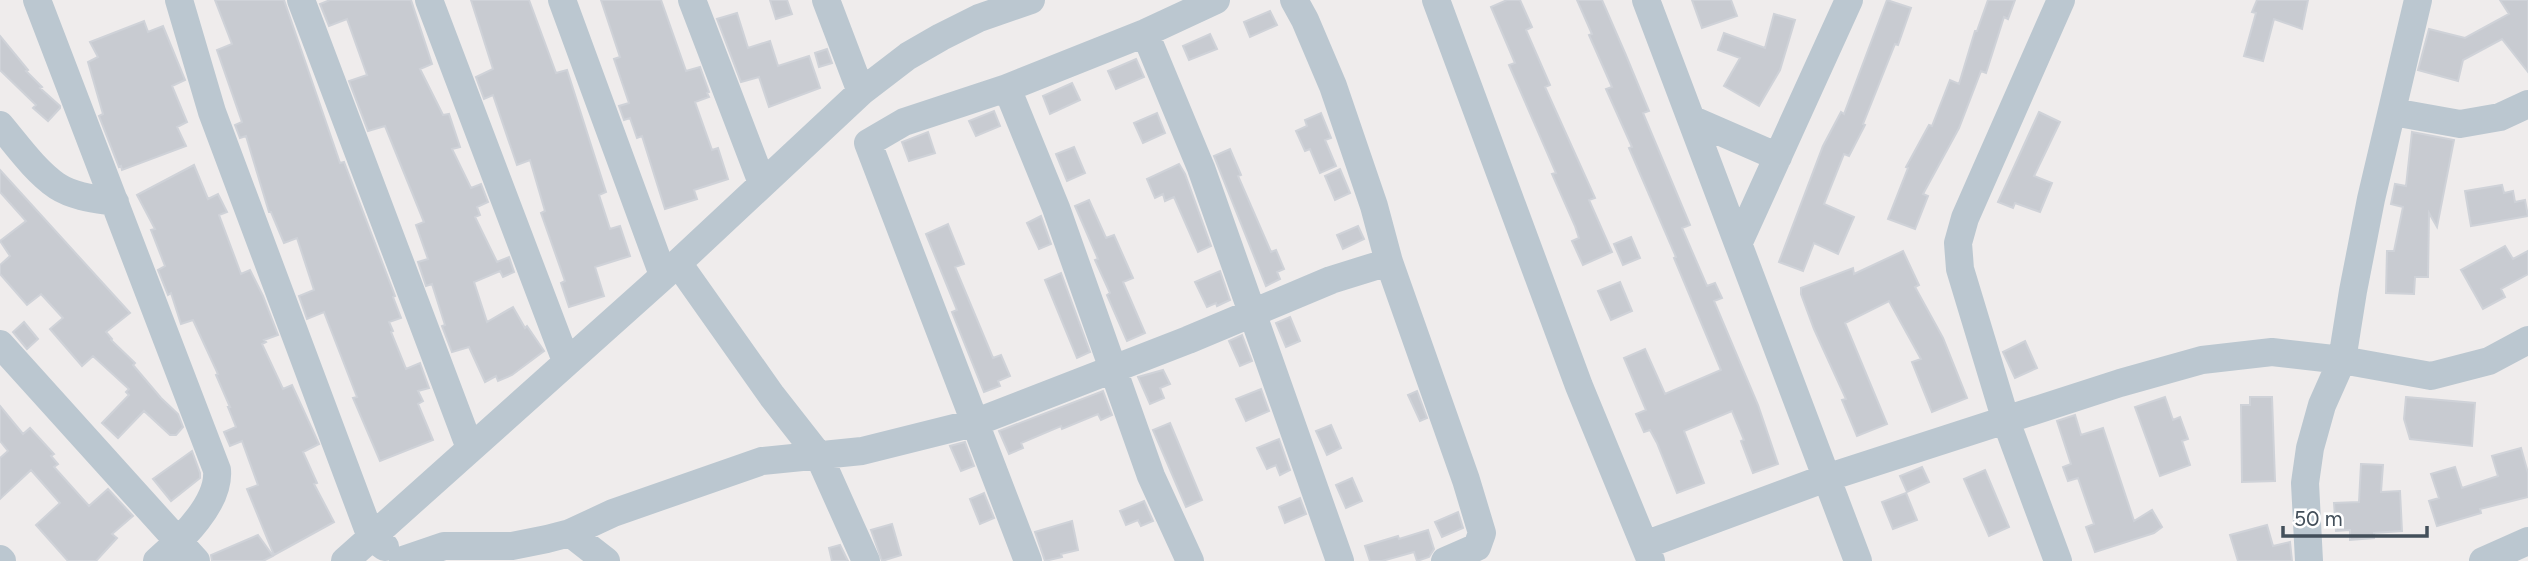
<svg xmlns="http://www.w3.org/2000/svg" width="2528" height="561" font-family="Figtree,sans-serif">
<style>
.building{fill:#c8cbd1;stroke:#cfd2d8;stroke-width:2}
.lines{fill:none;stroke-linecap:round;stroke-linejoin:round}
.minor{stroke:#bbc7d0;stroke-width:28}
</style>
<rect width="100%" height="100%" fill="#efecec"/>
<path class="building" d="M215,0H284L340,163L344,162L395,296L393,297L401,318L389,322L393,331L391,332L406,369L420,363L429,388L418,391L423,401L418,404L433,440L380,461L353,398L357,397L324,312L307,319L299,296L314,290L297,238L284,243L271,212H269L246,136L240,138L235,125L242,122L217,50L232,44Z
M330,0H411L432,64L420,69L443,115L449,114L460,147L452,149L471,188L481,184L488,202L477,207L480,215L475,217L497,262L509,257L514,272L503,277L500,271L474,282L487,322L513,307L525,328L527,326L544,351L512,375L498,381L496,376L485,382L469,347L452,352L442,326L445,325L432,284L426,286L418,262L428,259L416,225L424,222L385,126L368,131L349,81L367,75L347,19L329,26L320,4Z
M471,0H529L556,73L567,70L606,192L599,195L610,229L620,226L630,256L595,267L604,296L569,307L561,283L565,281L541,213L545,211L530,160L517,165L493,95L484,99L476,77L493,69Z
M601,0H661L686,71L700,67L709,92L707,93L709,97L695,102L712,150L718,148L728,179L694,190L697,199L665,209L642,136L637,138L630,118L624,120L619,106L629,103L614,59L620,57Z
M770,0H787L792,14L776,19Z
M1507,0H1520L1532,27L1526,30L1550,85L1545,87L1595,198L1589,200L1612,252L1583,265L1572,241L1579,238L1575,226L1552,174L1556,173L1509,65L1515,63L1491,7Z
M1577,0H1602L1625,53L1649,111L1643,113L1690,225L1682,228L1707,286L1715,283L1722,298L1714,301L1758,405L1778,464L1753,473L1741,441L1744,440L1732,411L1684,431L1704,483L1677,493L1657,443L1650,430L1644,432L1636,414L1646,410L1624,358L1645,349L1665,394L1721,370L1674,258L1676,257L1629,148L1632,147L1606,89L1612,87L1589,35L1592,34Z
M1692,0H1731L1737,16L1702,28Z
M1887,0L1911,8L1898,45L1895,44L1863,124L1865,125L1849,156L1844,154L1824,204L1854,217L1838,254L1814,243L1803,271L1779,262L1823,146L1841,112L1844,114Z
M1988,0H2015L2008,19L2004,17L1986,73L1981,71L1959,128L1923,194L1928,196L1915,229L1888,219L1908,168L1906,167L1929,125L1932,126L1950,80L1959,84L1975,31H1977Z
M2257,0H2308L2302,29L2274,19L2263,61L2244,56L2256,13L2252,12Z
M2500,0H2528V72L2502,39L2463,60L2458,81L2418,70L2429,29L2465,38L2509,14Z
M1270,11L1277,25L1250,37L1244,22Z
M737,13L748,48L770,41L778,66L809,56L820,88L769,107L759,77L741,82L717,19Z
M1774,14L1795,20L1780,70L1759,106L1724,86L1740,58L1718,50L1724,33L1765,48Z
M144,21L148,32L163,26L185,80L172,86L187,122L177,127L186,146L122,170L121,166L119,167L99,116L103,114L88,62L98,57L90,42Z
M1210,34L1217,49L1189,60L1183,46Z
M0,36L28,70L26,71L42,87L40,88L60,106V108L48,121L33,108L36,105L0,70Z
M827,49L832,63L819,67L815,53Z
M1136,59L1144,77L1116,89L1108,71Z
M1072,83L1080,100L1050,114L1043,96Z
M994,111L1000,126L976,136L969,121Z
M2039,112L2060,122L2034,176L2052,183L2040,212L2015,203L2013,208L1998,202Z
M1157,113L1165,133L1143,143L1134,123Z
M1321,113L1331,138L1325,140L1336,166L1320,173L1310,149L1305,151L1296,131L1307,126L1305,120Z
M928,132L935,153L909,161L902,142Z
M2412,132L2454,140L2437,227L2429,213L2428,277H2415L2414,294L2386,293L2387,251H2394L2403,207L2391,204L2395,184L2406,186Z
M1074,147L1085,173L1067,181L1056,154Z
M1230,149L1241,175L1238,176L1271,252L1276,250L1284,269L1277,272L1280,279L1266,286L1214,156Z
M1179,164L1185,174L1211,246L1198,252L1174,197L1165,201L1163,194L1155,198L1147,179Z
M194,165L208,199L218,194L227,212L219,215L241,274L250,270L263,296L278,335L264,340L266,342L262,344L283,389L292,385L319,444L303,452L317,483L314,484L334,522L274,555L247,489L258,485L242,441L230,446L224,432L236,427L228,407H230L216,375L218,374L193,320L181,324L171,293L168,295L158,270L165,266L151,230L155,229L137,195Z
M1340,169L1350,193L1335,200L1325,176Z
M0,170L130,313L106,332L112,339L111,340L135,363L133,365L161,398L178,414L183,427L176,435H170L144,411L118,438L102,423L129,395L126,392L129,389L93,356L82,366L50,329L63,318L41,294L27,305L0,274V265L10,256L0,241L26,221L0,192Z
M2502,185L2504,193L2513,191L2515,202L2525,200L2528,216L2471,226L2465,191Z
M1089,200L1106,238L1114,235L1133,278L1123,282L1145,333L1127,341L1107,295L1110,293L1095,260L1098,259L1075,206Z
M1041,216L1051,244L1039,249L1027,223Z
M948,224L964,264L955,267L993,358L1001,355L1010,376L998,381L1000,386L984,392L952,312L957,310L926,234Z
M1358,226L1364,239L1343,249L1337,235Z
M1631,237L1640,258L1623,265L1614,244Z
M2505,246L2513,259L2528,251V274L2501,289L2505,297L2483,309L2461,270Z
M1903,251L1919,285L1915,287L1943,338L1967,398L1932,412L1912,362L1921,359L1889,301L1845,323L1887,424L1857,436L1842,400L1846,399L1814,329L1801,294V288L1853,268L1854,274Z
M1220,271L1230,300L1217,306L1216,303L1207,307L1195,282Z
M1061,273L1090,352L1077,358L1045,280Z
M1620,282L1632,311L1611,320L1598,291Z
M1290,317L1300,341L1286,347L1276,323Z
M24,322L38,339L27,349L13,332Z
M1242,335L1252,361L1240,366L1229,341Z
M2025,341L2037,368L2015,378L2003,352Z
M1163,370L1170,384L1160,388L1164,398L1150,404L1138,377Z
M1261,389L1269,411L1246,421L1236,399Z
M1103,391L1112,415L1101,420L1098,414L1062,429L1061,426L1021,443L1023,448L1009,454L999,431Z
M1417,391L1427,418L1420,421L1408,395Z
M2165,397L2173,420L2180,417L2188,439L2182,441L2190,465L2160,476L2135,407Z
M2250,397H2272L2275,481L2242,482L2241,405H2250Z
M2406,397L2475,403L2472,446L2410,439L2404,419Z
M0,406L23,434L30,428L54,454L51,456L58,464L54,467L89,506L108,489L133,516L112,534L117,538L96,561H68L36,525L60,503L31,470L0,499V458L8,451L0,441Z
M2075,415L2081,435L2103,428L2134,521L2152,510L2162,527L2154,533L2095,552L2086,527L2094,524L2078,478L2068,481L2063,467L2071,464L2057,421Z
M1170,423L1202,500L1186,507L1153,430Z
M1331,425L1341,448L1327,455L1316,431Z
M1279,439L1290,470L1280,475L1276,465L1267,469L1257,448Z
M965,442L974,466L961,471L950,446Z
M2521,448L2528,473V497L2480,509L2481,513L2437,526L2429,501L2439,498L2431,474L2455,467L2462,488L2498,476L2492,456Z
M192,451L200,473V478L171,501L153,479Z
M2361,464L2383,465L2381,492L2400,491L2402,531L2374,533V538L2350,540V530L2336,531L2334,503L2359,502Z
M1922,467L1929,482L1907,492L1900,476Z
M1985,470L2009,527L1989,536L1964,479Z
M1352,478L1362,501L1346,508L1336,485Z
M984,493L994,518L980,524L970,499Z
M1906,493L1917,520L1893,529L1882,502Z
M1300,498L1306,514L1285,523L1279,507Z
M1144,501L1153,521L1141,526L1138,520L1126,525L1120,511Z
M1458,512L1463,528L1442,537L1435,522Z
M1072,521L1078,550L1061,554L1062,557L1045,561L1035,532Z
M892,524L901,555L882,561L871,530Z
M2267,525L2273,546L2290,542L2292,561H2238L2230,535Z
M1428,530L1434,549L1429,557L1417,561L1414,552L1382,561H1370L1365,546L1398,536L1399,539Z
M258,535L273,556L263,561H212L211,555Z
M840,545L848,561H832L829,548Z"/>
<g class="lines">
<path class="minor" d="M37,0L217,470C220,503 181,540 157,561
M179,0L212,112L371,537L385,547
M301,0L470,448
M429,0L566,361
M562,0L663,275
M692,0L762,183
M826,0L861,92
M1294,0L1305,20L1333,86L1374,206L1389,262L1466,480L1482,533L1477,547L1445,561
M1436,0L1579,386L1651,561
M1646,0L1858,561
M1145,33L1201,168L1340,561
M1007,88L1056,208L1151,476L1190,561
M2393,112L2460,124L2500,117L2528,104
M1691,119L1778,157
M0,125C17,145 35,171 57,186C74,197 96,199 115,202
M1739,242L1849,0
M678,263L772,396L819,456L866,561
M0,344L196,561
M570,533L606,561
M1645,545L1826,478L2120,383L2202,360L2272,352L2342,360L2431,376L2489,361L2528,340
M0,559L2,561
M403,560L444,546H512L547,539L570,533L613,513L762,461L862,451L974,423L1188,340L1331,280L1389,262
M345,561L678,263L861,92L908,56L941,37L979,18L1031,0
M1028,561L868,143L904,122L1007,88L1145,33L1216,0
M2058,561L2006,421L1960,269L1958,243L1965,218L2061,0
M2309,561L2305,483L2310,448L2322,405L2342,360L2353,291L2371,199L2418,0
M2483,561L2528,541"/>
</g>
<path d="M2283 526v10h144v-10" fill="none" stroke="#434f5a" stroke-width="3.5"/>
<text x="2294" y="526" font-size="21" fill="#434f5a" stroke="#ffffff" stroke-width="5" paint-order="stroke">50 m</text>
</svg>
